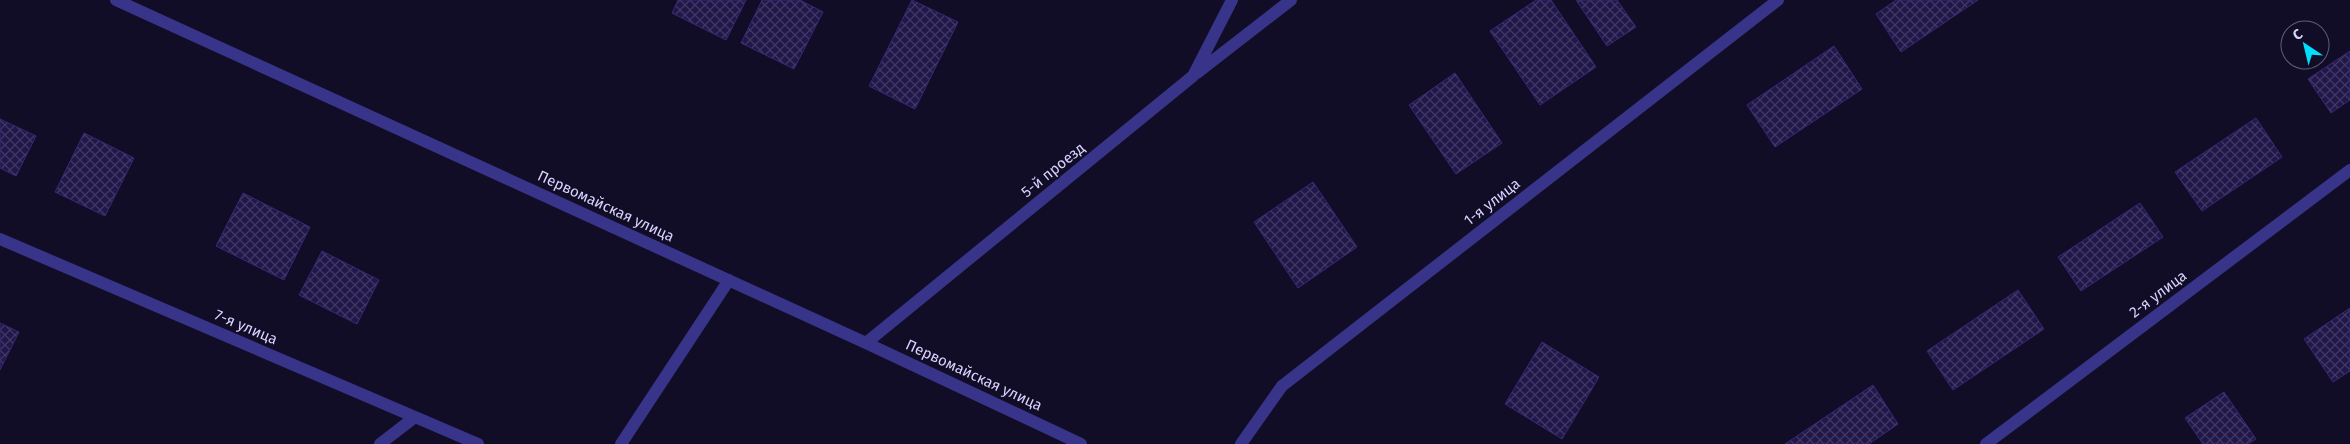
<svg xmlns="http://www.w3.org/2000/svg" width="2350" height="444" font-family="'Fira Sans',sans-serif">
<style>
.building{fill:url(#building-cross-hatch);stroke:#382777}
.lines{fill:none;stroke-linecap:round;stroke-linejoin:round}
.minor{stroke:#383489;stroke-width:12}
.labels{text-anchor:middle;stroke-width:4;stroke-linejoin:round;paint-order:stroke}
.street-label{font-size:15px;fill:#d8d2ff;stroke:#110d26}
</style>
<defs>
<pattern id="building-cross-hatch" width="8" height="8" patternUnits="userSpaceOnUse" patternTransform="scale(1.25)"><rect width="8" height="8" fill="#221749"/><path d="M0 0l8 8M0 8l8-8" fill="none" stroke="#413864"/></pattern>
</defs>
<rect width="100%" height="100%" fill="#110d26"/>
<path class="building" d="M678,0H746L726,40L672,13Z
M762,0H800L823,12L794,69L741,43Z
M912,0L958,22L915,109L869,86Z
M1536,0H1551L1596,67L1540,105L1490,31Z
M1576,0H1617L1636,27L1607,46Z
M1896,0H1978L1901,52L1876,14Z
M1834,46L1862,89L1775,147L1747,105Z
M2350,51V100L2331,113L2308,79Z
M1455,73L1502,143L1456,174L1409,105Z
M2256,118L2282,157L2202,211L2175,172Z
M0,119L36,136L16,176L0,168Z
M84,133L134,158L105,216L55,192Z
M1313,182L1357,247L1298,288L1254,222Z
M243,193L310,227L284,280L216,246Z
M2140,203L2163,237L2081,291L2058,257Z
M322,251L379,280L357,324L299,295Z
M2018,290L2044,329L1953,390L1927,351Z
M2350,308V371L2333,382L2304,339Z
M0,323L19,332L0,370Z
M1542,342L1599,377L1562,439L1505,404Z
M1873,385L1898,424L1869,444H1785Z
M2224,392L2256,439L2248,444H2203L2185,418Z"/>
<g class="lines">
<path class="minor" d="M116,0L866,343L1081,444
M1197,73L1291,0
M0,239L478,444
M866,343L1193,76L1232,0
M380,444L415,417
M621,444L729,280
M1241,444L1282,386L1778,0
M1986,444L2350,170"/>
</g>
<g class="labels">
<g class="street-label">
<text transform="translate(1053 170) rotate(-39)" y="5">5-й проезд</text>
<text transform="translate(1492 202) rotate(-38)" y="5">1-я улица</text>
<text transform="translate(606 206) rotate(25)" y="5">Первомайская улица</text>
<text transform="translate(2158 294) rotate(-37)" y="5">2-я улица</text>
<text transform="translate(246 327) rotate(23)" y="5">7-я улица</text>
<text transform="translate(974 375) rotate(25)" y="5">Первомайская улица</text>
</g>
</g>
<g transform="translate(2305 45) rotate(325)"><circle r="24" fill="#110d26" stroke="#615c7d"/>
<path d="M0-4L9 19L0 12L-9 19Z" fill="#00e0fd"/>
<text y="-8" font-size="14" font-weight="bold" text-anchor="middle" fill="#d8d2ff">С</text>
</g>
</svg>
